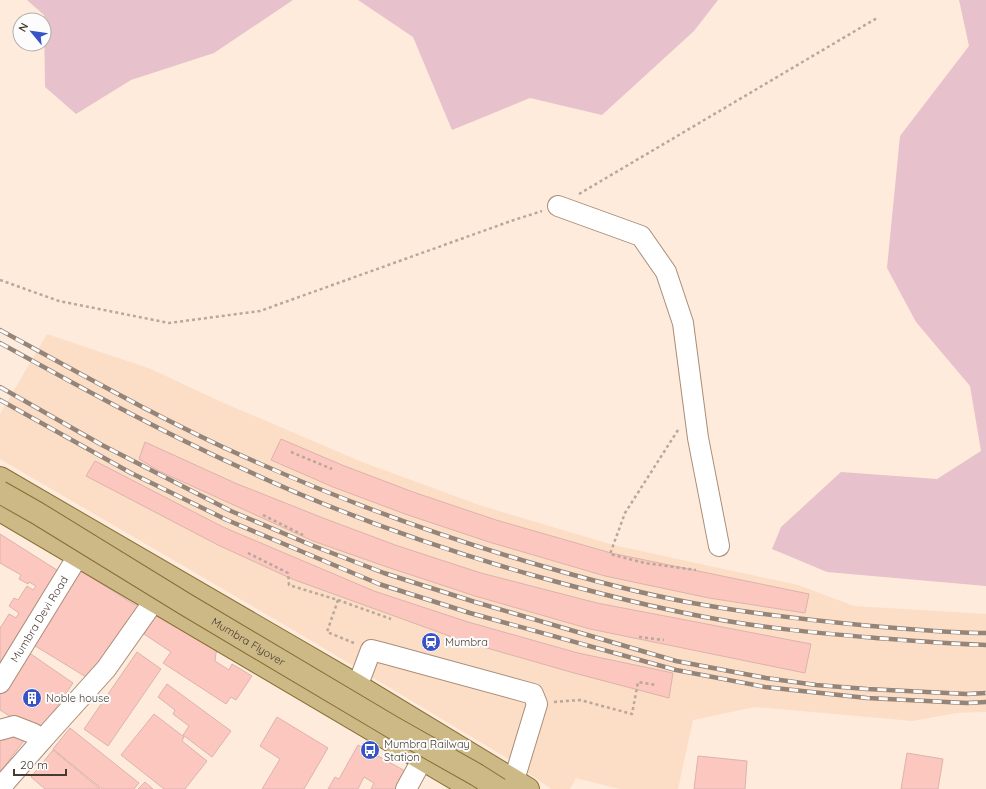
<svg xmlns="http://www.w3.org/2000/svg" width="986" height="789" font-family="Quicksand,sans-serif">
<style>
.built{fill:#fcddc6}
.green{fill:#e7c1cc}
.building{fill:#fbc7bf;stroke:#dcb3ad}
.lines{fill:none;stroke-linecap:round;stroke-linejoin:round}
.minor-casing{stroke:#aa8d77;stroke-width:22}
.major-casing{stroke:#876f34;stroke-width:24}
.path{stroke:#b8a89b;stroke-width:2.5;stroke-dasharray:3 3;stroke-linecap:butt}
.minor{stroke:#fff;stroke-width:20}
.major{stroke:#ccb986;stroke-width:22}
.rail-casing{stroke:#958579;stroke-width:4.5}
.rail{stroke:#fcfcfc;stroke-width:3;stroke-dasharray:9;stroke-linecap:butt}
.major-bridge-casing{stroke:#876f34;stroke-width:24;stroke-linecap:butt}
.major-bridge{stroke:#ccb986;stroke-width:22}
.labels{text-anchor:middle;stroke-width:4;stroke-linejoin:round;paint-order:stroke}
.street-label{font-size:11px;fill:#473a31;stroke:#fcfcfc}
.poi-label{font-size:11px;fill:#473a31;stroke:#fcfcfc;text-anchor:start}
</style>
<rect width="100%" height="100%" fill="#feebdc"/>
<path class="built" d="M47,334L151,369L217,400L362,462L479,505L613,545L798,585L854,606L986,614V712L956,713L913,721L755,707L693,720L678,789H620L576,778L570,789H551L507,758L300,634L0,459V414Z"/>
<path class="green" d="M27,0H293L214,53L131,80L76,114L45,87L44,15Z
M358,0H718L694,31L602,115L530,98L452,130L413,37Z
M959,0H986V586L827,572L772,549L781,527L841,472L937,479L981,451L970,386L916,322L887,268L900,136L969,46Z"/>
<path class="building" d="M281,439L342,465L413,492L496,520L611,553L809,594L805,613L709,598L605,576L489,542L405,514L333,487L271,460Z
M145,442L235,483L323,518L398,546L481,573L597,603L811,644L805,673L590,629L475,596L387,567L313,541L159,471L139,459Z
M95,461L223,527L374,591L468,622L578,653L673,673L669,698L574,673L466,642L292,579L218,545L86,476Z
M0,534L60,572L45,591L0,663V627H1L9,614L16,618L19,613L9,606L14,598L18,600L27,586L33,590L36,586L29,582L28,584L19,579L21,575L0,563Z
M78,569L140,608L91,680L32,644Z
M159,610L219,649L216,653L215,661L229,670L232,664L252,676L236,700L231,697L226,704L163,663L171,652L144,634Z
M25,650L73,683L40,731L19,722L0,710V686Z
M137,652L161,669L108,746L84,729Z
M167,684L231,731L212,757L183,735L189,726L173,714L175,710L158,697Z
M154,714L184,737L182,741L207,761L185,789H164L121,755Z
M277,717L328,748L304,789H262L280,759L260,746Z
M70,728L139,783L134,789H102L53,749Z
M0,735L27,737L0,772Z
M358,745L407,772L397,789H371L374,783L364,777L358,789H328L335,777L339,779Z
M53,750L100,789H45L31,777Z
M907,753L943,759L938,789H901Z
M698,756L747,761L745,789H694Z
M145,782L153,789H138Z"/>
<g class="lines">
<g class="minor-casing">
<g id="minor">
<path d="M558,206L641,236L666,272L683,323L698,438L719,546"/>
<path id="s1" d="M0,683L78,556"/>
<path d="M352,700L371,650L383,653L533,694L537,704L514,780L508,789"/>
<path d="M0,730L14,726L32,733L43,739L106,669L154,601"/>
<path d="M0,788L43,739"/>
<path d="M406,789L422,760"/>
</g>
</g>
<g class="major-casing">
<path id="major" d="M0,478L358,686L528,789
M0,510L473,789"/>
</g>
<path class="path" d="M579,194L877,18
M0,280L59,301L169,323L260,311L511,221L542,211
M678,430L625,513L610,554L645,563L696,570
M291,452L332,469
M263,515L303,535
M248,553L288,573L289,585L338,600L391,619
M338,600L327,632L354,643
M639,637L664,640
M554,702L580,700L632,714L638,682L656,685"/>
<use href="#minor" class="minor"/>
<use href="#major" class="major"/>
<g class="rail-casing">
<path id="rail" d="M0,330C81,374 162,420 247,458C343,501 441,537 542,566C597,582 653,597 710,606C763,615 817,621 871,626C909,629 948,633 986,633
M0,343C78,386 156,429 237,466C332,511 431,546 532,575C589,591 646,606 705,617C761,628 819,633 876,638C913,641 949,644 986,645
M0,387L102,445L231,511L311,545L384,573L475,602L676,661L766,678L816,685L867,689L967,694L986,693
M0,400L131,473L227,520L379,584L470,613L676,670L765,687L867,698L967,703L986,702"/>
</g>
<use href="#rail" class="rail"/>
<g class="major-bridge-casing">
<g id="major-bridge">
<path id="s2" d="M0,492L37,513L185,604L392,727L477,775L499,789"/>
</g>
</g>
<use href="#major-bridge" class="major-bridge"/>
</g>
<defs>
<g id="station-disc" transform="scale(1)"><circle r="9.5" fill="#3853c5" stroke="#fcfcfc"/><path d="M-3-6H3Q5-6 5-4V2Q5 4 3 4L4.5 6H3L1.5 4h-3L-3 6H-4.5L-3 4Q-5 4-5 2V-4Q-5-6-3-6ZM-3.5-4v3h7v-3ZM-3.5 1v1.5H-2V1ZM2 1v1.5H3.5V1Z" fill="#fff"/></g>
<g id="building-disc" transform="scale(1)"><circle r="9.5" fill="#3853c5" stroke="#fcfcfc"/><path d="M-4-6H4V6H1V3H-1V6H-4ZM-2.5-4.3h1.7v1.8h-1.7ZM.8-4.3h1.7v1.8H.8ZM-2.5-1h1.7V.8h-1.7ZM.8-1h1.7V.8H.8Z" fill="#fff"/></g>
<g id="bus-disc" transform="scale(1)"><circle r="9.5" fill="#3853c5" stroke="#fcfcfc"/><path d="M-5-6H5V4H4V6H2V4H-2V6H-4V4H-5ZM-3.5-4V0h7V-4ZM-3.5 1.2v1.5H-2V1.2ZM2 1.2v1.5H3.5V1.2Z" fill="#fff"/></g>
</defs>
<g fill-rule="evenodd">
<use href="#station-disc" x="431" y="642"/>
<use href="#building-disc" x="32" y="698"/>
<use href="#bus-disc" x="370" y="750"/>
</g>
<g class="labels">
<g class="street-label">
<text dy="4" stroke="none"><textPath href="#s1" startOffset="75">Mumbra Devi Road</textPath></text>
<text dy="4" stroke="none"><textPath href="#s2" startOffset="290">Mumbra Flyover</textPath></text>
</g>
<g class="poi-label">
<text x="445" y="646">Mumbra</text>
<text x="46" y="702">Noble house</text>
<text x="384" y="748">Mumbra Railway<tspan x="384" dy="13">Station</tspan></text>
</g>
</g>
<g transform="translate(32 32) rotate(299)"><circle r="19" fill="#fcfcfc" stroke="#b4aeab"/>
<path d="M0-3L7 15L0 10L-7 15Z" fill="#3853c5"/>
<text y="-6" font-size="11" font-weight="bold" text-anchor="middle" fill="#473a31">N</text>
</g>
<path d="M14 769v6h52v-6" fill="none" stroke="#473a31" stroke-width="2"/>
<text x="20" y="769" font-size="12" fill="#473a31" stroke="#fcfcfc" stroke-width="3" paint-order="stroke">20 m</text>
</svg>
